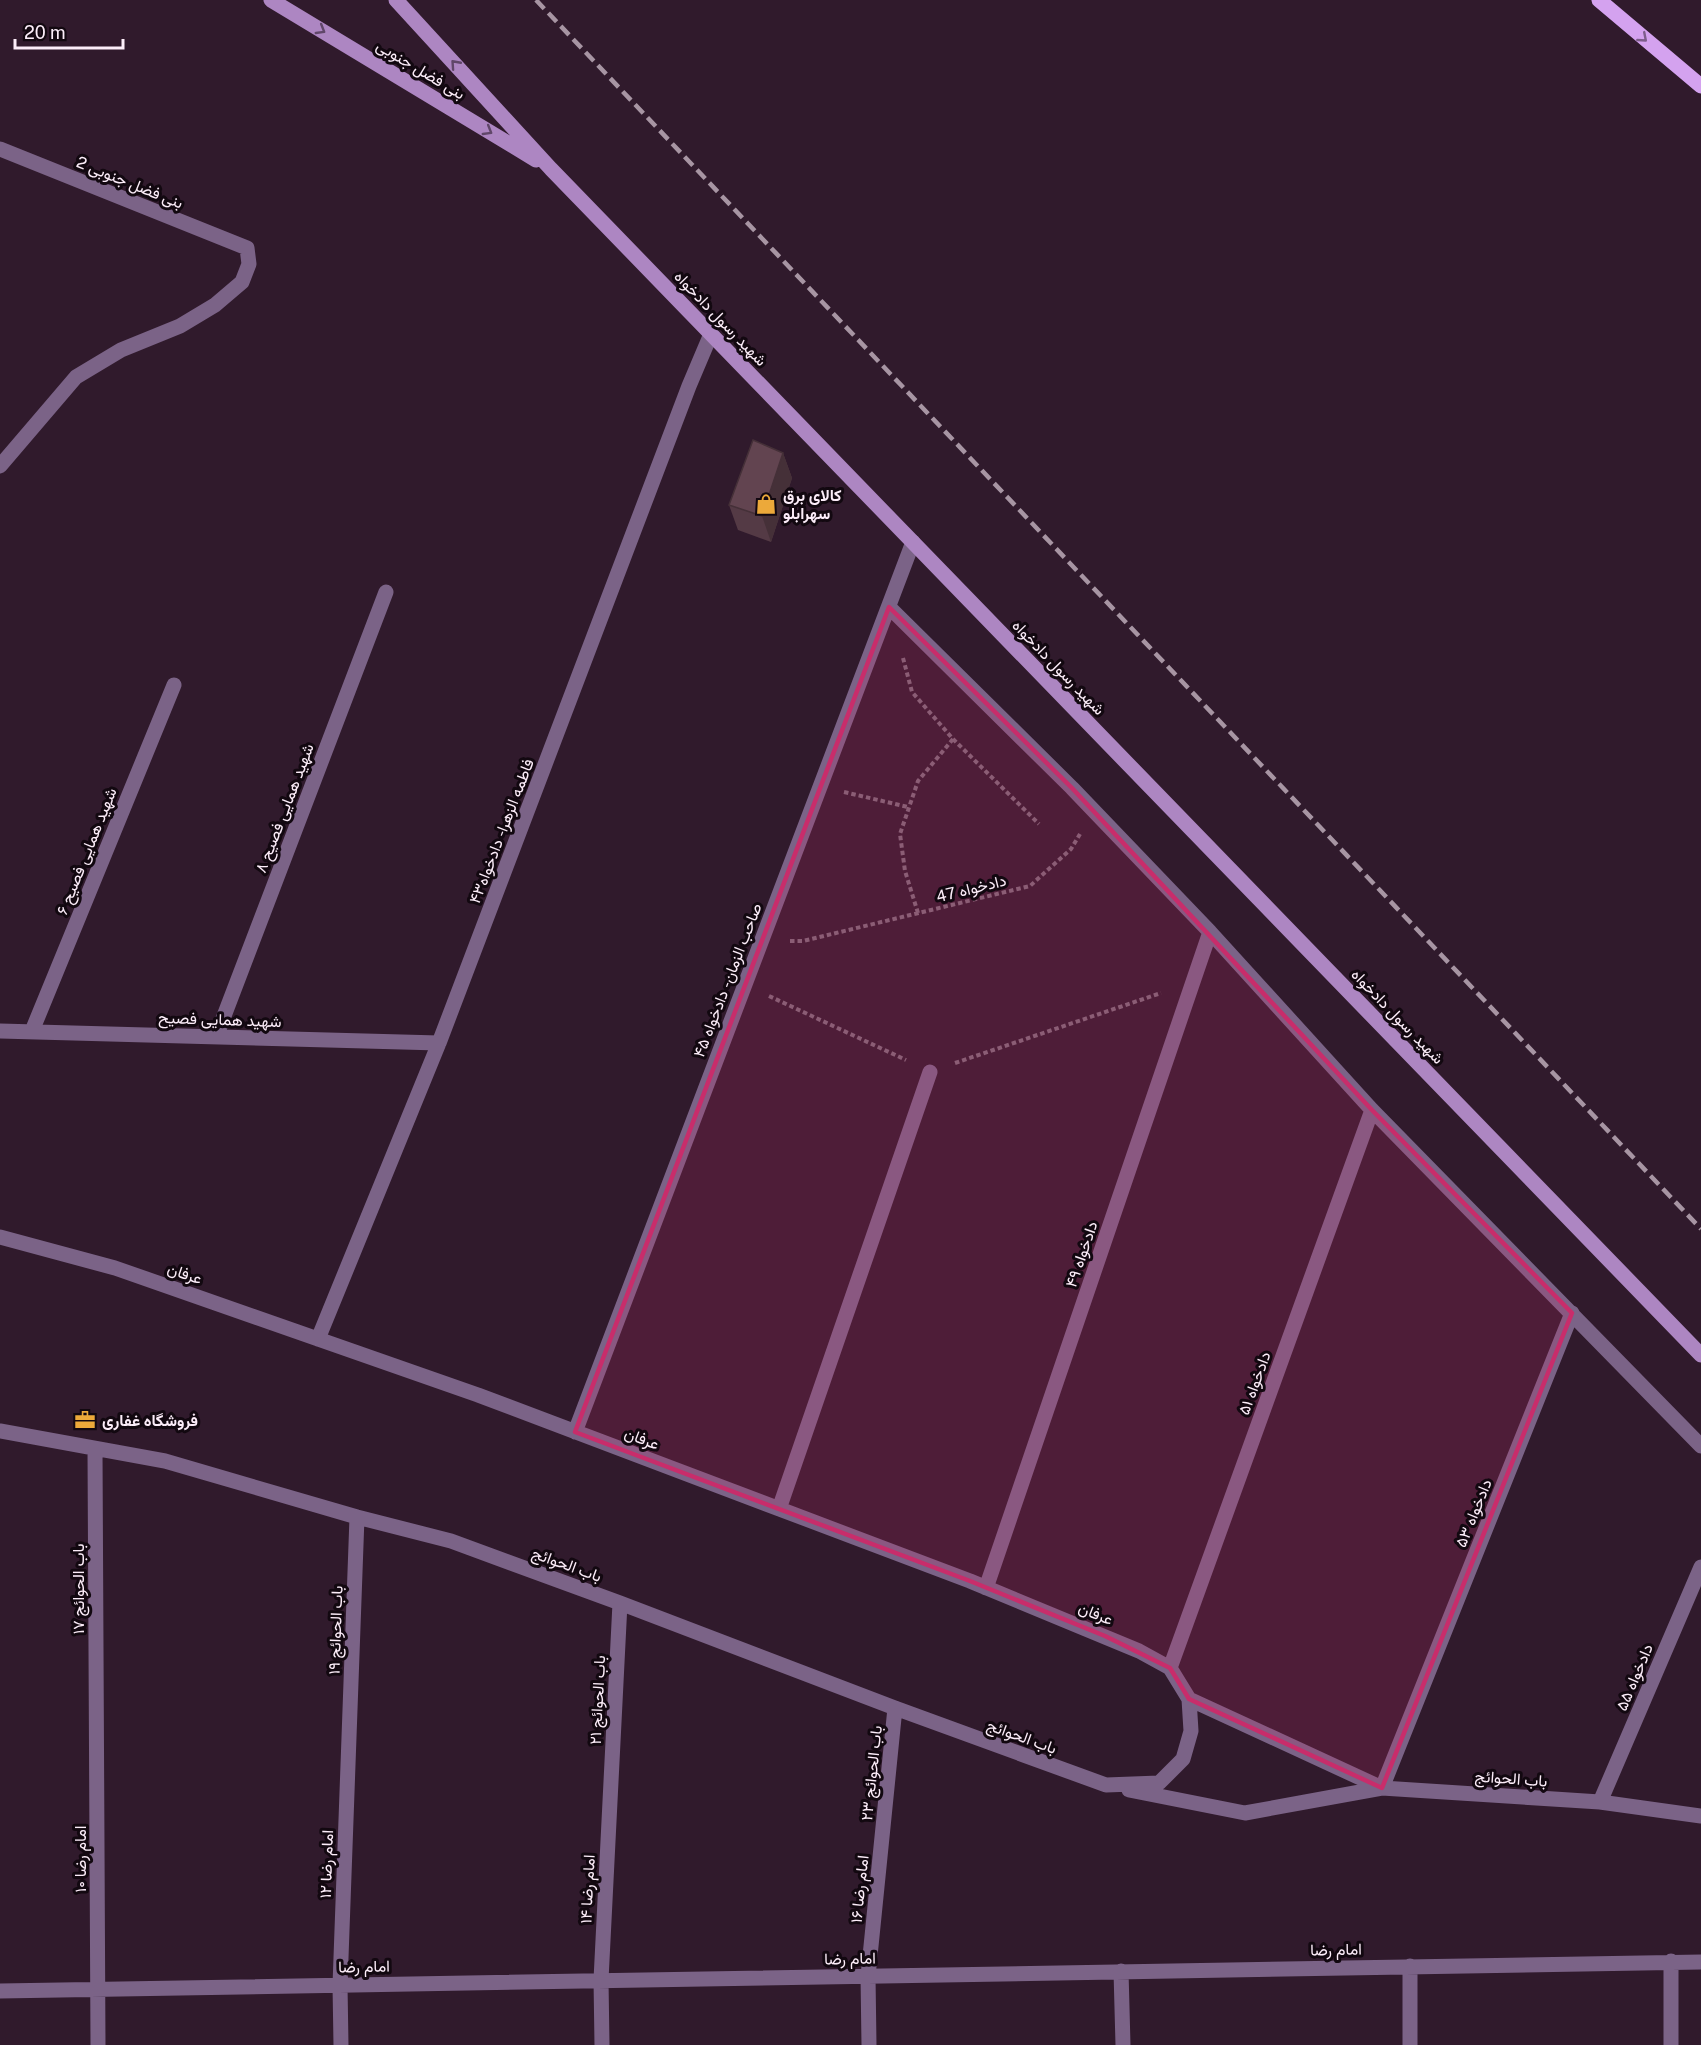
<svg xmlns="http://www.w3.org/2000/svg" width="1701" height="2045" font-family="'Public Sans',Vazirmatn,sans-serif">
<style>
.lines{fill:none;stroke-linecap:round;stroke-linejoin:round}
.path{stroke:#7c6979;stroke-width:4;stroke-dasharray:4.5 3;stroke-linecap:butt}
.street{stroke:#7b6387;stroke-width:15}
.secondary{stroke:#ad86c2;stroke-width:15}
.primary{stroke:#d4a2ef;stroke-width:15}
.rail{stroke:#a795a3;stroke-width:4.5;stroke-dasharray:12 6;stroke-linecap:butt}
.wall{fill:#543a45}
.shaded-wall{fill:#453038}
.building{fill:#624450;stroke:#453038;stroke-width:1.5}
.oneway{stroke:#604769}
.oneway2{stroke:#7d5d8b}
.marked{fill:#c82d6b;fill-opacity:0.2;stroke:#c82d6b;stroke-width:4.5;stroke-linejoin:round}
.labels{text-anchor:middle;stroke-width:6;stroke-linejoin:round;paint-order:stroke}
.street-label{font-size:16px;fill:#fcedf9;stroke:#120810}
.poi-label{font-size:16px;font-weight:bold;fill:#fcedf9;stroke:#120810;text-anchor:start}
</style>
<rect width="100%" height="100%" fill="#301a2c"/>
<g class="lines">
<path class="path" d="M903,658L912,692L953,739L1039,824
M844,792L908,807
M918,913L905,871L900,834L918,781L953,739
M790,941H803L1030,886L1071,849L1080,834
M769,996L906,1060
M955,1063L1161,993"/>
<path class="street" d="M0,149L247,248L249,264L242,282L215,305L180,326L121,350L76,377L0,466
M889,607L1072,788L1210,932L1372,1110L1701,1446
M0,1031L439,1043
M32,1031L174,685
M216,1037L386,592
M0,1237L115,1268L478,1395L970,1581L1139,1651L1170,1668L1189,1699L1191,1731L1183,1759L1159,1783L1106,1785L895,1708L620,1603L451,1541L357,1517L165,1461L0,1431
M318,1339L439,1043L689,386L711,334
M575,1432L913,542
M95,1450L98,2045
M779,1509L930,1072
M986,1588L1210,932
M1170,1668L1372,1110
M1189,1699L1382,1788L1572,1313
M1129,1790L1245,1813L1382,1788L1600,1802L1701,1816
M1600,1802L1701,1567
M1410,1966V2045
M1121,1971L1123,2045
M0,1991L1701,1962
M341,2045L340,1985L357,1517
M602,2045L601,1980L620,1603
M869,2045L868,1976L895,1708
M1671,2045V1961"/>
<path class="secondary" d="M271,0L536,160
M396,0L551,169L1701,1355"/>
<path class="primary" d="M1599,0L1701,86"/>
<path class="rail" d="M536,0L1701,1229"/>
</g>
<path class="wall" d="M783,453L792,478L771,542L738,530L729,505Z"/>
<path class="shaded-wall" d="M783,453L792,478L771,542L762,516Z"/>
<path class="building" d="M753,440L783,453L762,516L729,505Z"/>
<defs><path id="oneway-chevron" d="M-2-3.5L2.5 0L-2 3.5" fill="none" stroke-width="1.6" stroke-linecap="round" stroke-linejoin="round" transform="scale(1.5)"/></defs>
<g class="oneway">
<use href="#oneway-chevron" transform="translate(321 30) rotate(31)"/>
<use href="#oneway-chevron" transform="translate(455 64) rotate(-132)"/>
<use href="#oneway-chevron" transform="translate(488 131) rotate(31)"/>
</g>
<use class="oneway2" href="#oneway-chevron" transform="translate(1643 38) rotate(41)"/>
<path class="marked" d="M889,607L1072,788L1372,1110L1572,1313L1382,1788L1189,1699L1170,1668L1105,1636L970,1581L575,1432Z"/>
<defs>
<g id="shop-bare" transform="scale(1.62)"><path d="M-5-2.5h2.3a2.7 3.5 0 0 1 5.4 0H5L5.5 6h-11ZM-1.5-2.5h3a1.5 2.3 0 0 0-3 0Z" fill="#eca93a" stroke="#120810" stroke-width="2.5" paint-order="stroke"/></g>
<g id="office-bare" transform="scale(1.62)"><path d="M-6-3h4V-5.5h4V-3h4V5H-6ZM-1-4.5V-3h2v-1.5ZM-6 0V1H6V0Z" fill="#eca93a" stroke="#120810" stroke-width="2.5" paint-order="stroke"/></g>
</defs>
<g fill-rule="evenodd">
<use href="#shop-bare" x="766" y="504"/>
<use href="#office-bare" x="85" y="1420"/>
</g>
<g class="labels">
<g class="street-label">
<text transform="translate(421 69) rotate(31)" y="6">بنی فضل جنوبی</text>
<text transform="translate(130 182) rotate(22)" y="6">بنی فضل جنوبی 2</text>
<text transform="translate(721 318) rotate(46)" y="6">شهید رسول دادخواه</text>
<text transform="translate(1059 667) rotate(46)" y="6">شهید رسول دادخواه</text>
<text transform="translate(284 808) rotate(-69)" y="6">شهید همایی فصیح ۸</text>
<text transform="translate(501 831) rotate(-69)" y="6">فاطمه الزهرا - دادخواه۴۳</text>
<text transform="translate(86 851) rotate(-68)" y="6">شهید همایی فصیح ۶</text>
<text transform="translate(971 888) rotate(-14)" y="6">دادخواه 47</text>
<text transform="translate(727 980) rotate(-69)" y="6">صاحب الزمان - دادخواه ۴۵</text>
<text transform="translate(1398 1016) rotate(46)" y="6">شهید رسول دادخواه</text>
<text transform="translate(220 1019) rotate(2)" y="6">شهید همایی فصیح</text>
<text transform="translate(1081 1254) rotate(-71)" y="6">دادخواه ۴۹</text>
<text transform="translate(185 1273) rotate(19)" y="6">عرفان</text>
<text transform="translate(1254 1383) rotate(-70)" y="6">دادخواه ۵۱</text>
<text transform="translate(642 1438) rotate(21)" y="6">عرفان</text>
<text transform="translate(1473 1513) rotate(-68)" y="6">دادخواه ۵۳</text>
<text transform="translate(567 1564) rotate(20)" y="6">باب الحوائج</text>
<text transform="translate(78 1589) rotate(-90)" y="6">باب الحوائج ۱۷</text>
<text transform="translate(1096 1613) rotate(22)" y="6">عرفان</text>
<text transform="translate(335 1630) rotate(-88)" y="6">باب الحوائج ۱۹</text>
<text transform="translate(1634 1677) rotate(-67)" y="6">دادخواه ۵۵</text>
<text transform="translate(597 1700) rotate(-87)" y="6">باب الحوائج ۲۱</text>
<text transform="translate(1022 1736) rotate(20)" y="6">باب الحوائج</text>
<text transform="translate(871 1773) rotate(-84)" y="6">باب الحوائج ۲۳</text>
<text transform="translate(1511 1778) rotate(4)" y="6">باب الحوائج</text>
<text transform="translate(80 1859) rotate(-90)" y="6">امام رضا ۱۰</text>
<text transform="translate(326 1864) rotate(-88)" y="6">امام رضا ۱۲</text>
<text transform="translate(587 1889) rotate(-87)" y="6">امام رضا ۱۴</text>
<text transform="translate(859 1889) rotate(-84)" y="6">امام رضا ۱۶</text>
<text transform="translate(1336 1949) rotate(-1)" y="6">امام رضا</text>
<text transform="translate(850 1958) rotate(-1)" y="6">امام رضا</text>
<text transform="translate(364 1966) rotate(-1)" y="6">امام رضا</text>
</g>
<g class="poi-label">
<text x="783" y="501">کالای برق<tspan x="783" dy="18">سهرابلو</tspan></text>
<text x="102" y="1426">فروشگاه غفاری</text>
</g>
</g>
<path d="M15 39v9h108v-9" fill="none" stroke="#fcedf9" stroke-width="3"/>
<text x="24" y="39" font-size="18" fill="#fcedf9" stroke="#120810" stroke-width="4.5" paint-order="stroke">20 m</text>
</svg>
